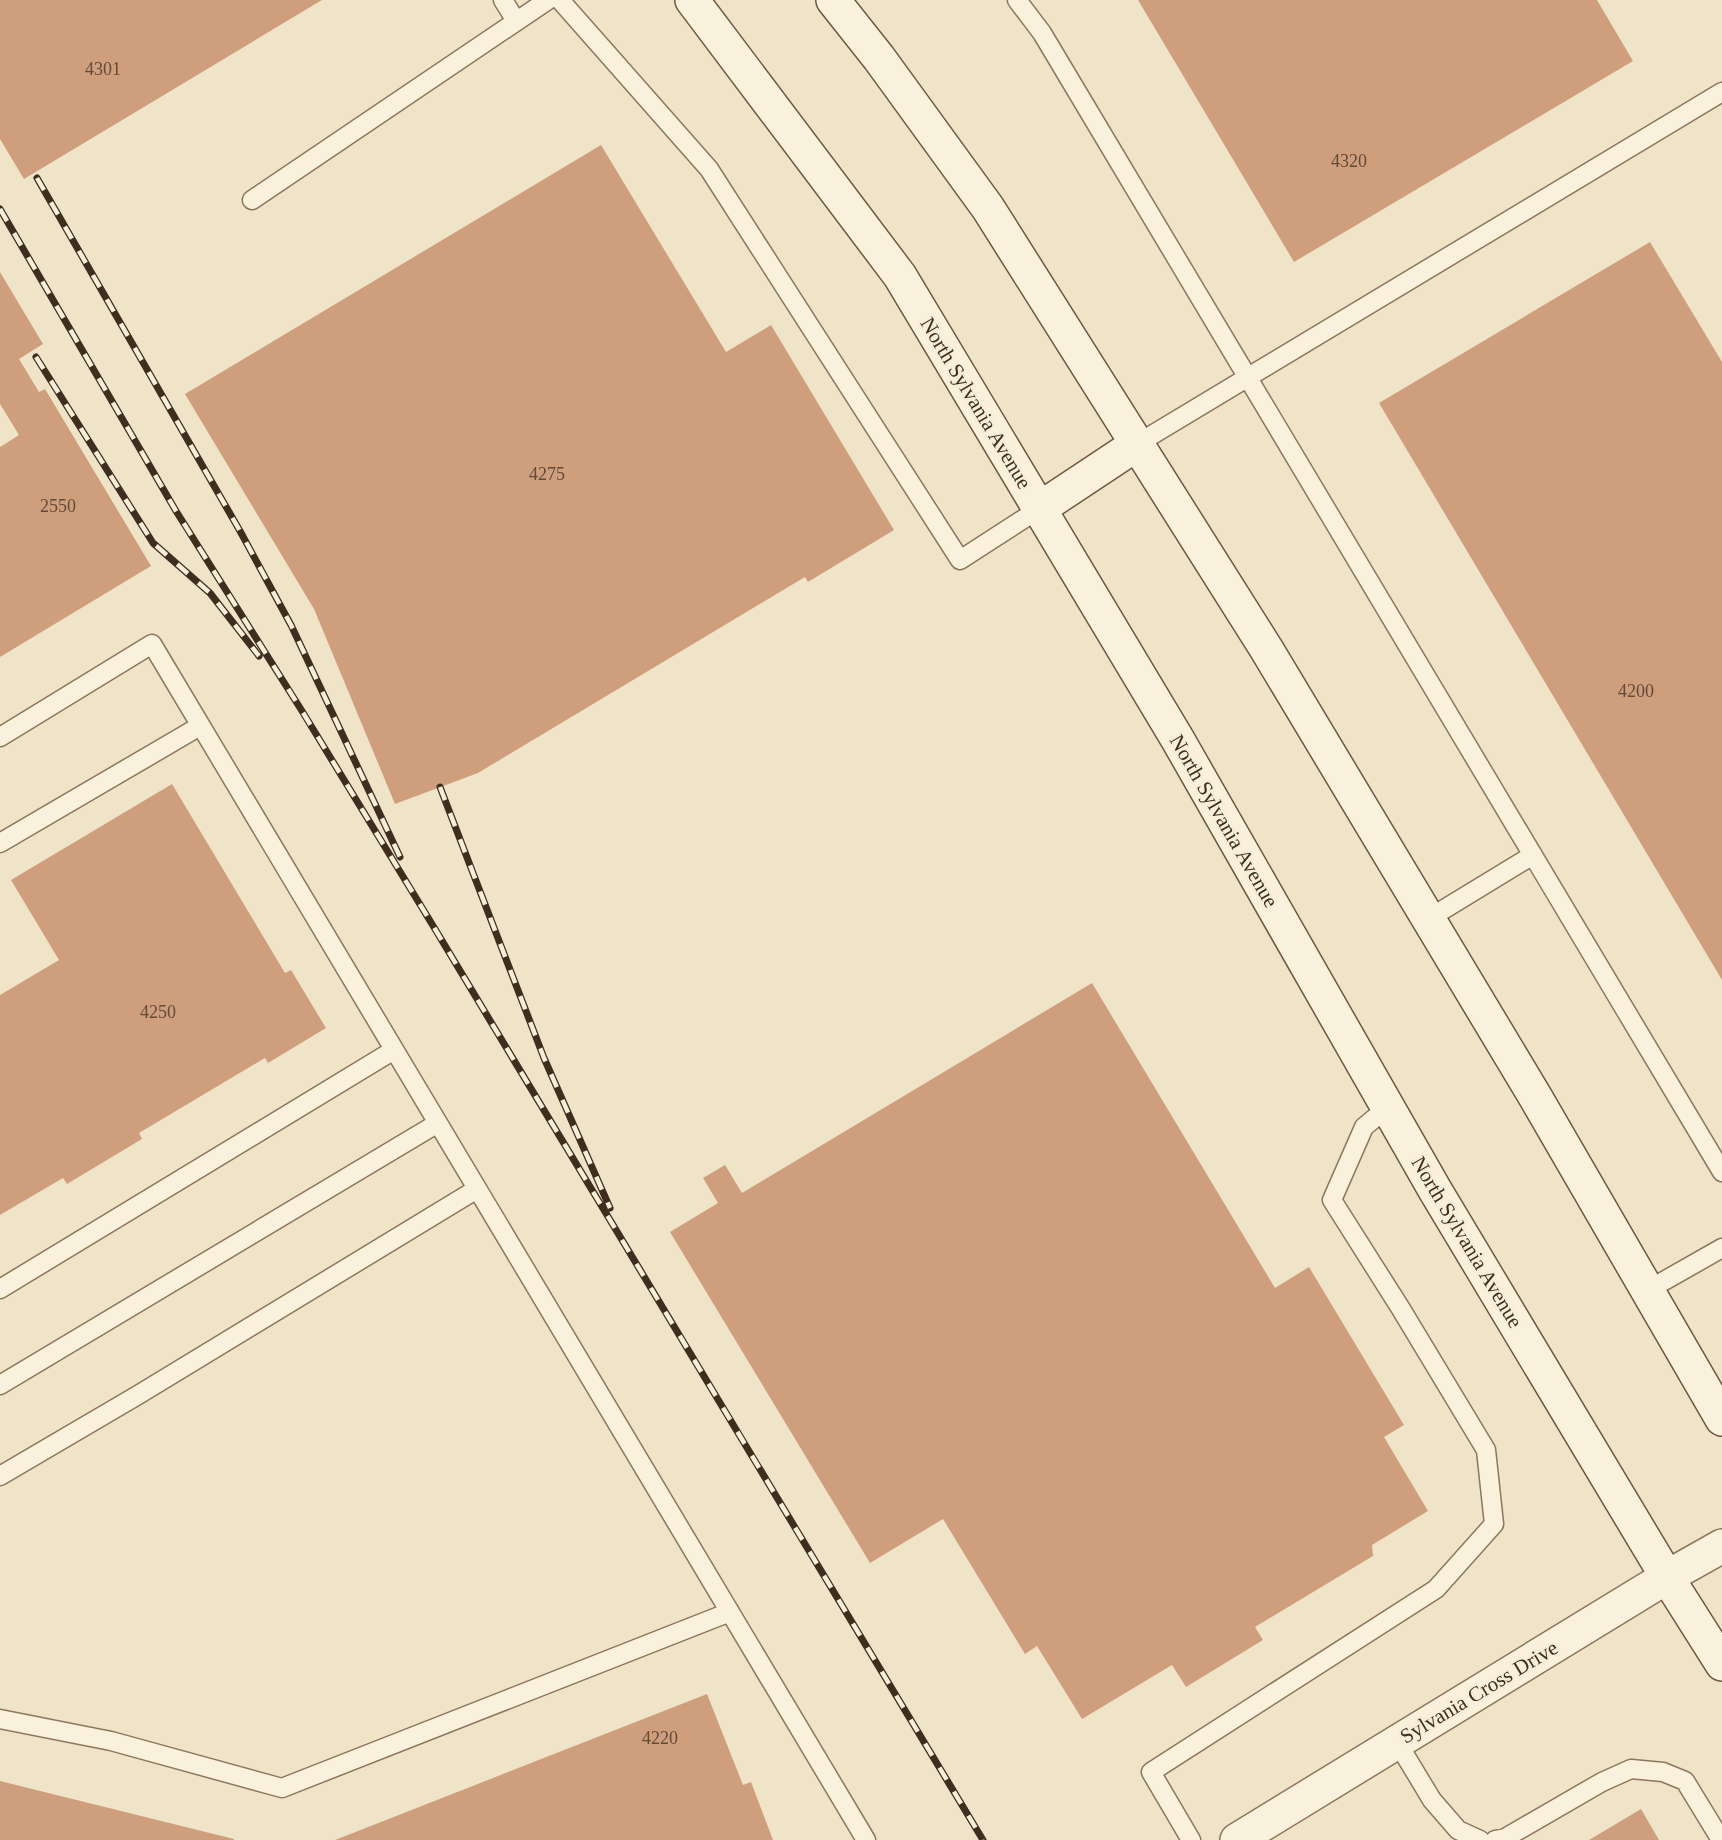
<svg xmlns="http://www.w3.org/2000/svg" width="1722" height="1840" font-family="Georgia,serif">
<style>
.building{fill:#cf9f7d}
.lines{fill:none;stroke-linecap:round;stroke-linejoin:round}
.lane-casing{stroke:#8d765c;stroke-width:21}
.street-casing{stroke:#8d765c;stroke-width:36}
.secondary-casing{stroke:#6f573f;stroke-width:36}
.lane{stroke:#faf1dc;stroke-width:18}
.street{stroke:#faf1dc;stroke-width:33}
.secondary{stroke:#faf1dc;stroke-width:33}
.rail-casing{stroke:#3d2e20;stroke-width:7}
.rail{stroke:#f7eed8;stroke-width:4.5;stroke-dasharray:14;stroke-linecap:butt}
.labels{text-anchor:middle;stroke-width:6;stroke-linejoin:round;paint-order:stroke}
.number-label{font-size:18px;fill:#624a37}
.street-label{font-size:21px;fill:#3d2e20;stroke:#f7eed8}
</style>
<rect width="100%" height="100%" fill="#f0e4c8"/>
<path class="building" d="M0,0H322L24,179L0,139Z
M1138,0H1597L1633,61L1294,262Z
M601,145L726,352L771,325L894,530L808,582L805,577L478,773L395,804L314,609L185,394Z
M1650,242L1722,362V980L1379,403Z
M0,272L43,344L19,359L39,392L45,389L151,566L0,657V447L19,435L0,404Z
M172,784L285,973L291,970L326,1028L268,1063L265,1058L139,1133L142,1139L67,1184L63,1178L0,1215V995L59,960L11,880Z
M1092,983L1275,1288L1309,1267L1404,1425L1384,1437L1428,1511L1372,1545L1373,1556L1255,1627L1263,1640L1186,1687L1172,1665L1082,1719L1037,1646L1025,1654L943,1519L870,1563L670,1232L718,1203L703,1178L725,1165L742,1193Z
M707,1694L743,1785L751,1782L773,1840H335Z
M0,1781L234,1839V1840H0Z
M1641,1809L1659,1840H1589Z"/>
<g class="lines">
<g class="lane-casing">
<path id="lane" d="M503,0L516,21
M560,0L709,169L960,560L1039,509
M1017,0L1042,33L1722,1172
M252,200L548,0
M1137,444L1722,92
M0,737L152,644L866,1840
M0,843L200,726
M1428,919L1533,855
M0,1289L394,1050
M1648,1290L1722,1248
M0,1385L438,1123
M0,1476L138,1395L477,1189
M0,1719L111,1741L282,1788L730,1612
M1397,1742L1432,1800L1458,1830L1480,1840
M1191,1840L1151,1772L1436,1589L1494,1524L1486,1450L1401,1309L1332,1200L1364,1127L1388,1107
M1495,1840L1505,1838L1602,1782L1631,1769L1663,1772L1685,1781L1721,1840"/>
</g>
<g class="street-casing">
<path id="street" d="M1237,1840L1667,1577L1722,1546"/>
</g>
<g class="secondary-casing">
<path id="secondary" d="M692,0L900,276L1178,740L1435,1190L1667,1577L1722,1664
M833,0L879,58L988,208L1267,650L1536,1098L1722,1419
M1039,509L1137,444"/>
</g>
<use href="#lane" class="lane"/>
<use href="#street" class="street"/>
<use href="#secondary" class="secondary"/>
<g class="rail-casing">
<path id="rail" d="M37,178L240,531L291,625L400,857
M0,209L176,511L302,711L435,929L983,1840
M36,357L153,543L210,593L259,656
M440,787L544,1058L610,1208"/>
</g>
<use href="#rail" class="rail"/>
</g>
<g class="labels">
<g class="number-label">
<text x="103" y="75">4301</text>
<text x="1349" y="167">4320</text>
<text x="547" y="480">4275</text>
<text x="58" y="512">2550</text>
<text x="1636" y="697">4200</text>
<text x="158" y="1018">4250</text>
<text x="660" y="1744">4220</text>
</g>
<g class="street-label">
<text transform="translate(976 403) rotate(59)" y="7">North Sylvania Avenue</text>
<text transform="translate(1224 821) rotate(60)" y="7">North Sylvania Avenue</text>
<text transform="translate(1467 1242) rotate(59)" y="7">North Sylvania Avenue</text>
<text transform="translate(1479 1692) rotate(-31)" y="7">Sylvania Cross Drive</text>
</g>
</g>
</svg>
